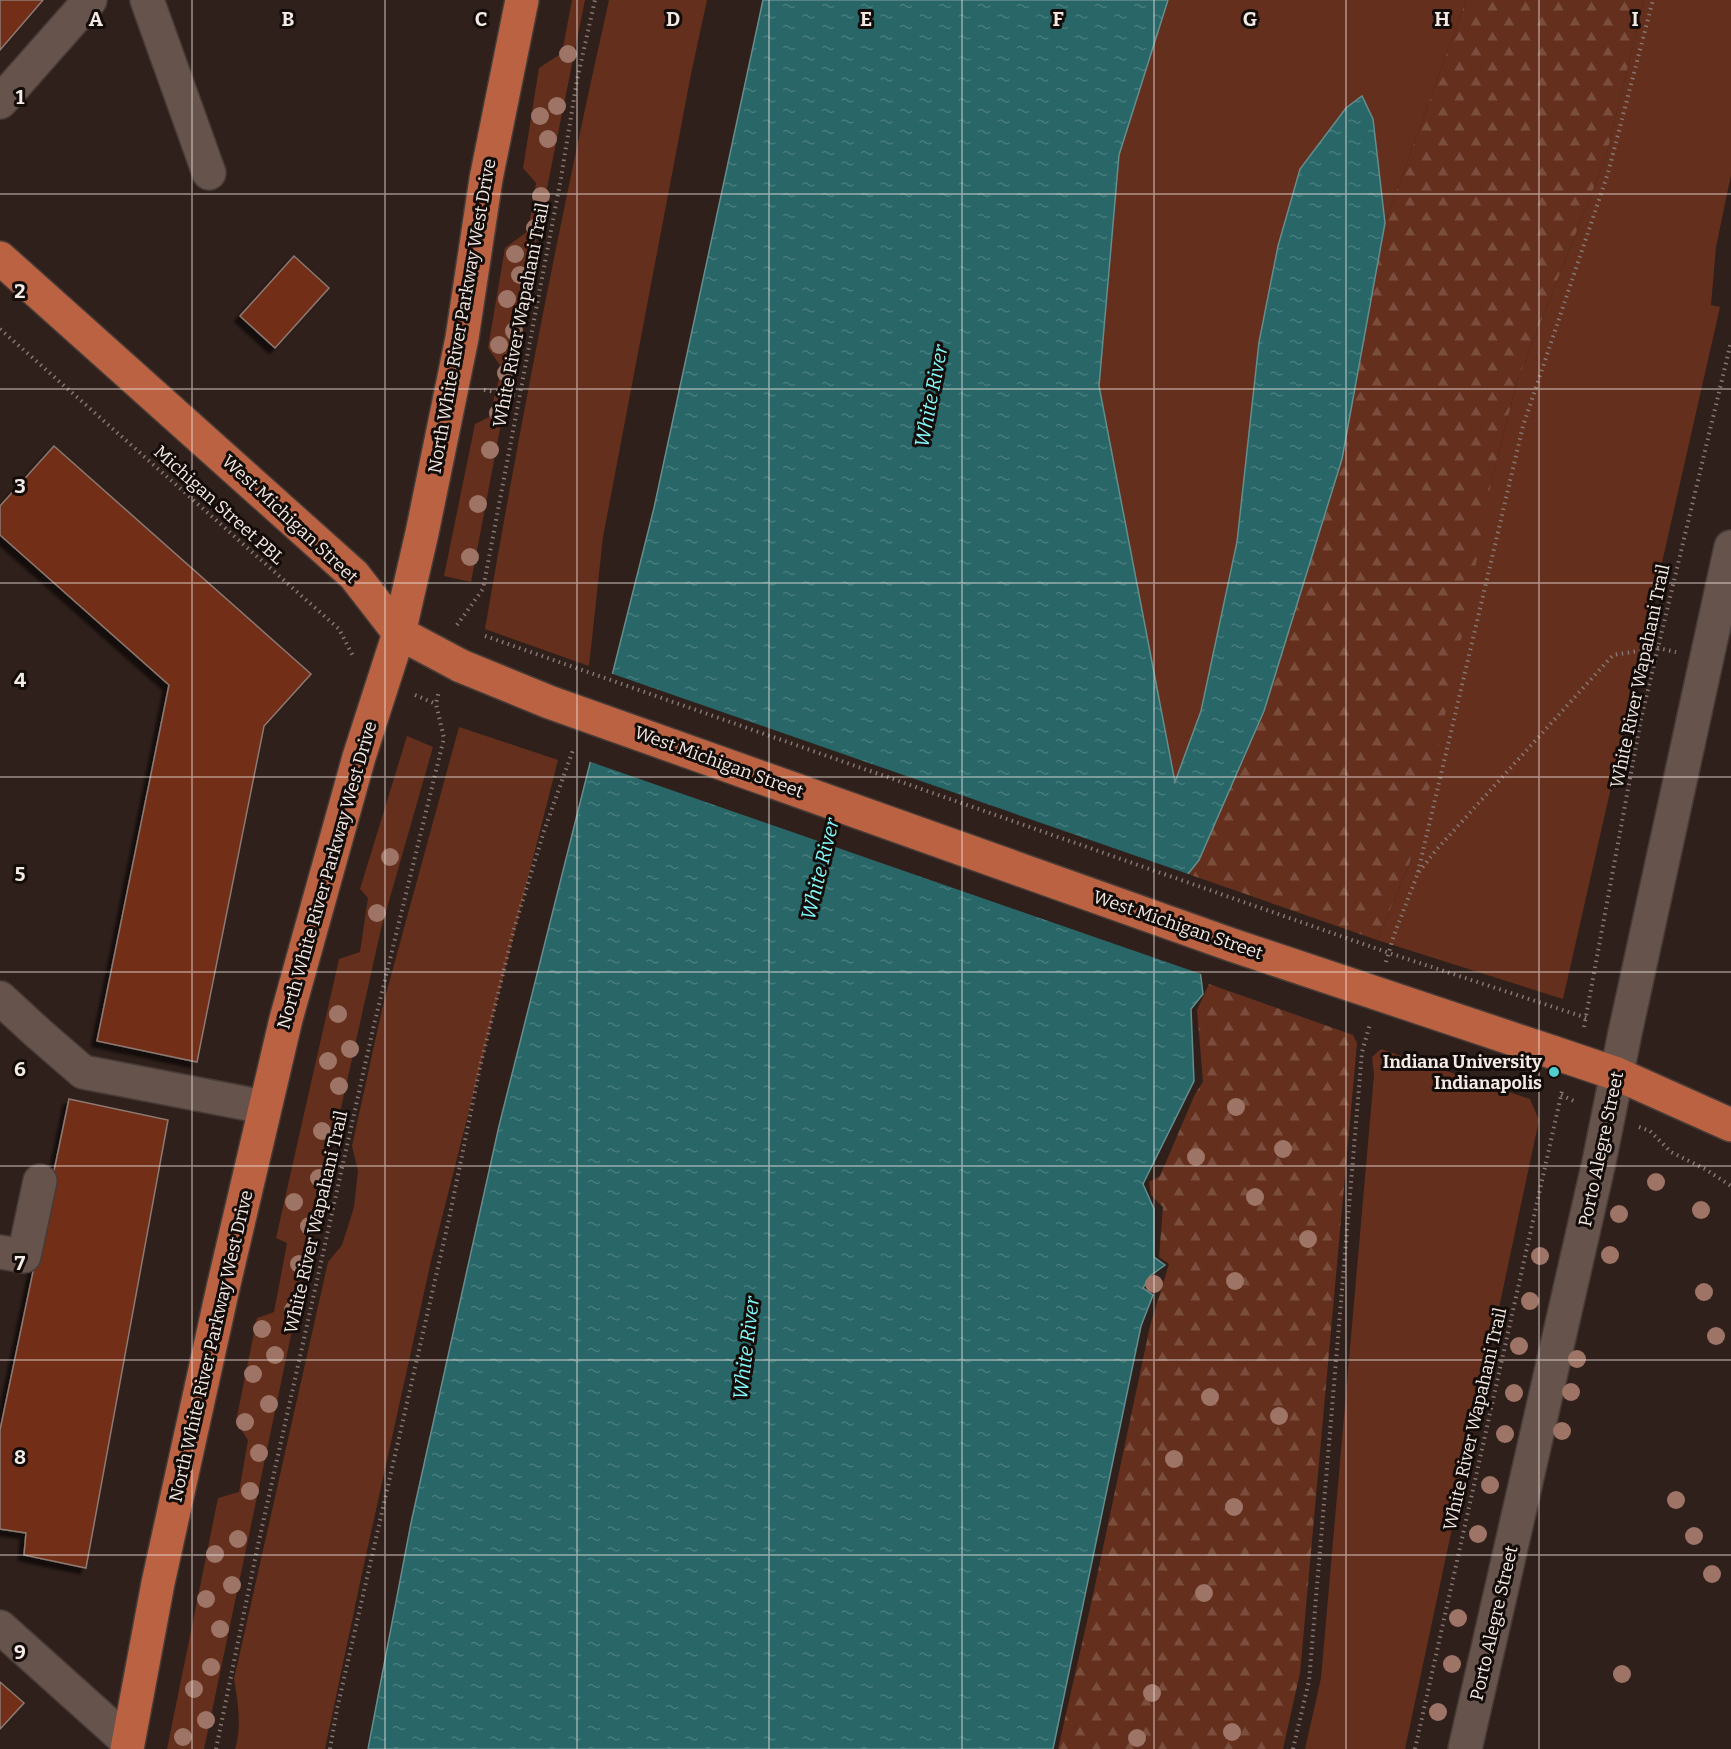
<svg xmlns="http://www.w3.org/2000/svg" width="1731" height="1749" font-family="Bitter,serif">
<style>
.grass{fill:#642f1c}
.forest{fill:url(#forest-firs)}
.water{fill:url(#water-ripples);stroke:#658d8d;stroke-width:1.5}
.pier{fill:#30201b}
.building{fill:#722d12;stroke:#8c7973;stroke-width:1.5;filter:url(#shadow)}
.lines{fill:none;stroke-linecap:round;stroke-linejoin:round}
.minor-casing{stroke:#473b37;stroke-width:36}
.major-casing{stroke:#473b37;stroke-width:36}
.path{stroke:#857773;stroke-width:4;stroke-dasharray:1.5 4.5;stroke-linecap:butt}
.minor{stroke:#65534c;stroke-width:33}
.major{stroke:#ba6241;stroke-width:33}
.major-bridge-casing{stroke:#473b37;stroke-width:36;stroke-linecap:butt}
.major-bridge{stroke:#ba6241;stroke-width:33}
.tree{fill:#9d7465}
.grid{fill:none;stroke:#f3e9e5;stroke-width:1.5;stroke-opacity:0.55}
.poi-dot{fill:#52cdcf;stroke:#130c09;stroke-width:2}
.labels{text-anchor:middle;stroke-width:6;stroke-linejoin:round;paint-order:stroke}
.street-label{font-size:18px;fill:#f3e9e5;stroke:#130c09}
.poi-label{font-size:18px;font-weight:bold;fill:#f3e9e5;stroke:#130c09;text-anchor:end}
.water-label{font-size:20px;font-style:italic;fill:#84fbfd;stroke:#130c09}
.grid-label{font-size:20px;text-anchor:middle;font-weight:bold;fill:#f3e9e5;stroke:#130c09;stroke-width:6;stroke-linejoin:round;paint-order:stroke}
</style>
<defs>
<pattern id="forest-firs" width="22" height="20" patternUnits="userSpaceOnUse" patternTransform="scale(1.5)"><rect width="22" height="20" fill="#642f1c"/><path d="M5 1l3.5 6h-7zM16 11l3.5 6h-7z" fill="#7b4d3d"/></pattern>
<pattern id="water-ripples" width="26" height="14" patternUnits="userSpaceOnUse" patternTransform="scale(1.5)"><rect width="26" height="14" fill="#286667"/><path d="M2 4q2-2 4 0t4 0M15 11q2-2 4 0t4 0" fill="none" stroke="#487c7d"/></pattern>
<filter id="shadow"><feDropShadow dx="-5.5" dy="5.5" stdDeviation="1.5" flood-color="#0009"/></filter>
</defs>
<rect width="100%" height="100%" fill="#30201b"/>
<path class="grass" d="M572,0H585L527,287L471,582L444,576L475,424L489,417L502,368L488,348L505,248L528,231L536,183L523,168L539,68L562,53Z
M609,0H707L691,74L603,537L589,666L485,629C521,419 562,209 609,0Z
M1168,0H1466L1385,223L1373,119L1300,169L1278,246L1259,342L1237,542L1201,711L1175,783L1099,386L1119,155Z
M1644,0H1731V175L1716,247L1711,305L1720,307L1563,999L1377,940L1409,865L1492,478L1517,382L1606,157Z
M459,727L558,760L431,1261L361,1578L325,1749H235C242,1727 238,1702 234,1679L328,1262L342,1245L354,1207L358,1171L352,1146L383,1005Z
M407,736L433,747L381,929L302,1283L204,1749H167L218,1498L239,1492L248,1440L236,1421L257,1318L274,1312L287,1243L276,1238L339,959L360,952L368,898L360,889Z
M1381,1049L1530,1099L1539,1120L1405,1749H1305L1321,1678L1374,1075L1372,1057Z"/>
<path class="forest" d="M1466,0H1644L1606,157L1517,382L1492,478L1467,612L1430,786L1409,865L1377,940L1188,874L1199,860L1264,711L1342,459L1385,223Z
M1209,984L1353,1035L1357,1043L1300,1673L1283,1749H1058L1093,1595L1150,1326L1169,1264L1159,1257L1163,1207L1151,1195L1149,1182L1160,1176L1195,1094L1203,1082L1197,1010Z"/>
<path class="water" d="M763,0H1168L1119,155L1099,386L1175,782L1201,711L1237,542L1259,342L1278,246L1300,169L1346,108L1362,96L1373,119L1385,223L1342,459L1264,711L1199,860L1188,874L1203,994L1191,1009L1194,1081L1143,1184L1154,1209V1257L1165,1265L1150,1276L1143,1288L1153,1295L1141,1326L1053,1749H368L411,1523L499,1126L654,508Z"/>
<path class="pier" d="M610,673L1191,875L1204,975L588,761Z"/>
<path class="building" d="M0,0H43L0,50Z
M294,256L329,288L275,348L240,316Z
M54,446L311,674L264,726L197,1062L97,1041L169,685L0,535V506Z
M69,1099L168,1120L86,1568L24,1555L26,1533L0,1529V1430Z
M0,1682L24,1703L0,1729Z"/>
<g class="lines">
<g class="minor-casing">
<path id="minor" d="M147,0L209,173
M0,102L90,0
M0,998L38,1033L83,1072L264,1107
M0,1252L24,1256L40,1181
M0,1627L128,1742
M1465,1749L1599,1162L1625,1033L1731,547"/>
</g>
<g class="major-casing">
<path id="major" d="M0,258L354,575L399,633L461,666
M1552,1052L1617,1074L1731,1125
M127,1749L158,1583L223,1288L286,1019L359,757L399,633L422,533L462,338L486,179L522,0"/>
</g>
<path class="path" d="M0,329L339,629L354,658
M484,390L519,396
M457,625L483,589L561,178L577,80L595,0
M485,636L1389,953L1587,1018
M415,695L436,704
M1418,872L1523,426L1608,173L1653,0
M1386,962L1394,935L1418,873L1437,849L1613,655L1658,648L1676,652
M1584,1027L1641,719L1731,342
M1561,1095L1576,1102
M1639,1127L1650,1131L1671,1152L1705,1169L1731,1186
M216,1749L258,1545L373,1029L444,738L436,704L439,690
M330,1749L337,1709L449,1219L480,1067L514,929L544,831L573,750
M1293,1749L1309,1681L1362,1052L1370,1024
M1415,1749L1562,1091"/>
<use href="#minor" class="minor"/>
<use href="#major" class="major"/>
<g class="major-bridge-casing">
<path id="major-bridge" d="M461,666L549,702L1232,945L1552,1052"/>
</g>
<use href="#major-bridge" class="major-bridge"/>
</g>
<g class="tree">
<circle cx="568" cy="54" r="9"/>
<circle cx="557" cy="106" r="9"/>
<circle cx="540" cy="116" r="9"/>
<circle cx="548" cy="139" r="9"/>
<circle cx="541" cy="196" r="9"/>
<circle cx="535" cy="228" r="9"/>
<circle cx="515" cy="254" r="9"/>
<circle cx="520" cy="275" r="9"/>
<circle cx="507" cy="299" r="9"/>
<circle cx="514" cy="331" r="9"/>
<circle cx="499" cy="345" r="9"/>
<circle cx="506" cy="373" r="9"/>
<circle cx="498" cy="413" r="9"/>
<circle cx="490" cy="450" r="9"/>
<circle cx="478" cy="504" r="9"/>
<circle cx="470" cy="557" r="9"/>
<circle cx="390" cy="857" r="9"/>
<circle cx="377" cy="913" r="9"/>
<circle cx="338" cy="1014" r="9"/>
<circle cx="350" cy="1049" r="9"/>
<circle cx="328" cy="1061" r="9"/>
<circle cx="339" cy="1086" r="9"/>
<circle cx="1236" cy="1107" r="9"/>
<circle cx="322" cy="1131" r="9"/>
<circle cx="1283" cy="1149" r="9"/>
<circle cx="1196" cy="1157" r="9"/>
<circle cx="319" cy="1178" r="9"/>
<circle cx="1656" cy="1182" r="9"/>
<circle cx="1255" cy="1197" r="9"/>
<circle cx="294" cy="1202" r="9"/>
<circle cx="1701" cy="1210" r="9"/>
<circle cx="1619" cy="1214" r="9"/>
<circle cx="309" cy="1226" r="9"/>
<circle cx="1308" cy="1239" r="9"/>
<circle cx="1610" cy="1255" r="9"/>
<circle cx="1540" cy="1256" r="9"/>
<circle cx="299" cy="1264" r="9"/>
<circle cx="1235" cy="1281" r="9"/>
<circle cx="1154" cy="1284" r="9"/>
<circle cx="1704" cy="1292" r="9"/>
<circle cx="1530" cy="1301" r="9"/>
<circle cx="293" cy="1310" r="9"/>
<circle cx="262" cy="1329" r="9"/>
<circle cx="1716" cy="1336" r="9"/>
<circle cx="1519" cy="1346" r="9"/>
<circle cx="275" cy="1355" r="9"/>
<circle cx="1577" cy="1359" r="9"/>
<circle cx="253" cy="1374" r="9"/>
<circle cx="1571" cy="1392" r="9"/>
<circle cx="1514" cy="1393" r="9"/>
<circle cx="1210" cy="1397" r="9"/>
<circle cx="269" cy="1404" r="9"/>
<circle cx="1279" cy="1416" r="9"/>
<circle cx="245" cy="1422" r="9"/>
<circle cx="1562" cy="1431" r="9"/>
<circle cx="1505" cy="1434" r="9"/>
<circle cx="259" cy="1453" r="9"/>
<circle cx="1174" cy="1459" r="9"/>
<circle cx="1490" cy="1485" r="9"/>
<circle cx="250" cy="1491" r="9"/>
<circle cx="1676" cy="1500" r="9"/>
<circle cx="1234" cy="1507" r="9"/>
<circle cx="1478" cy="1534" r="9"/>
<circle cx="1694" cy="1536" r="9"/>
<circle cx="238" cy="1539" r="9"/>
<circle cx="215" cy="1554" r="9"/>
<circle cx="1712" cy="1574" r="9"/>
<circle cx="232" cy="1585" r="9"/>
<circle cx="1204" cy="1593" r="9"/>
<circle cx="206" cy="1599" r="9"/>
<circle cx="1458" cy="1618" r="9"/>
<circle cx="220" cy="1629" r="9"/>
<circle cx="1452" cy="1664" r="9"/>
<circle cx="211" cy="1667" r="9"/>
<circle cx="1622" cy="1674" r="9"/>
<circle cx="194" cy="1689" r="9"/>
<circle cx="1152" cy="1693" r="9"/>
<circle cx="1438" cy="1712" r="9"/>
<circle cx="206" cy="1720" r="9"/>
<circle cx="1232" cy="1732" r="9"/>
<circle cx="183" cy="1737" r="9"/>
<circle cx="1137" cy="1738" r="9"/>
</g>
<path class="grid" d="M192,0V1749M385,0V1749M577,0V1749M769,0V1749M962,0V1749M1154,0V1749M1346,0V1749M1539,0V1749M0,194H1731M0,389H1731M0,583H1731M0,777H1731M0,972H1731M0,1166H1731M0,1360H1731M0,1555H1731"/>
<circle class="poi-dot" cx="1554" cy="1072" r="6"/>
<g class="labels">
<g class="street-label">
<text transform="translate(521 315) rotate(-79)" y="6">White River Wapahani Trail</text>
<text transform="translate(462 316) rotate(-80)" y="6">North White River Parkway West Drive</text>
<text transform="translate(219 505) rotate(42)" y="6">Michigan Street PBL</text>
<text transform="translate(290 519) rotate(43)" y="6">West Michigan Street</text>
<text transform="translate(1640 676) rotate(-78)" y="6">White River Wapahani Trail</text>
<text transform="translate(719 762) rotate(20)" y="6">West Michigan Street</text>
<text transform="translate(327 875) rotate(-74)" y="6">North White River Parkway West Drive</text>
<text transform="translate(1178 925) rotate(19)" y="6">West Michigan Street</text>
<text transform="translate(1601 1149) rotate(-78)" y="6">Porto Alegre Street</text>
<text transform="translate(316 1222) rotate(-77)" y="6">White River Wapahani Trail</text>
<text transform="translate(211 1346) rotate(-77)" y="6">North White River Parkway West Drive</text>
<text transform="translate(1475 1419) rotate(-77)" y="6">White River Wapahani Trail</text>
<text transform="translate(1494 1623) rotate(-77)" y="6">Porto Alegre Street</text>
</g>
<g class="poi-label">
<text x="1542" y="1068">Indiana University<tspan x="1542" dy="21">Indianapolis</tspan></text>
</g>
<g class="water-label">
<text transform="translate(931 396) rotate(-79)" y="7">White River</text>
<text transform="translate(820 869) rotate(-76)" y="7">White River</text>
<text transform="translate(746 1348) rotate(-83)" y="7">White River</text>
</g>
</g>
<g class="grid-label">
<text x="96" y="26">A</text>
<text x="288" y="26">B</text>
<text x="481" y="26">C</text>
<text x="673" y="26">D</text>
<text x="866" y="26">E</text>
<text x="1058" y="26">F</text>
<text x="1250" y="26">G</text>
<text x="1442" y="26">H</text>
<text x="1635" y="26">I</text>
<text x="20" y="104">1</text>
<text x="20" y="298">2</text>
<text x="20" y="493">3</text>
<text x="20" y="687">4</text>
<text x="20" y="881">5</text>
<text x="20" y="1076">6</text>
<text x="20" y="1270">7</text>
<text x="20" y="1464">8</text>
<text x="20" y="1659">9</text>
</g>
</svg>
